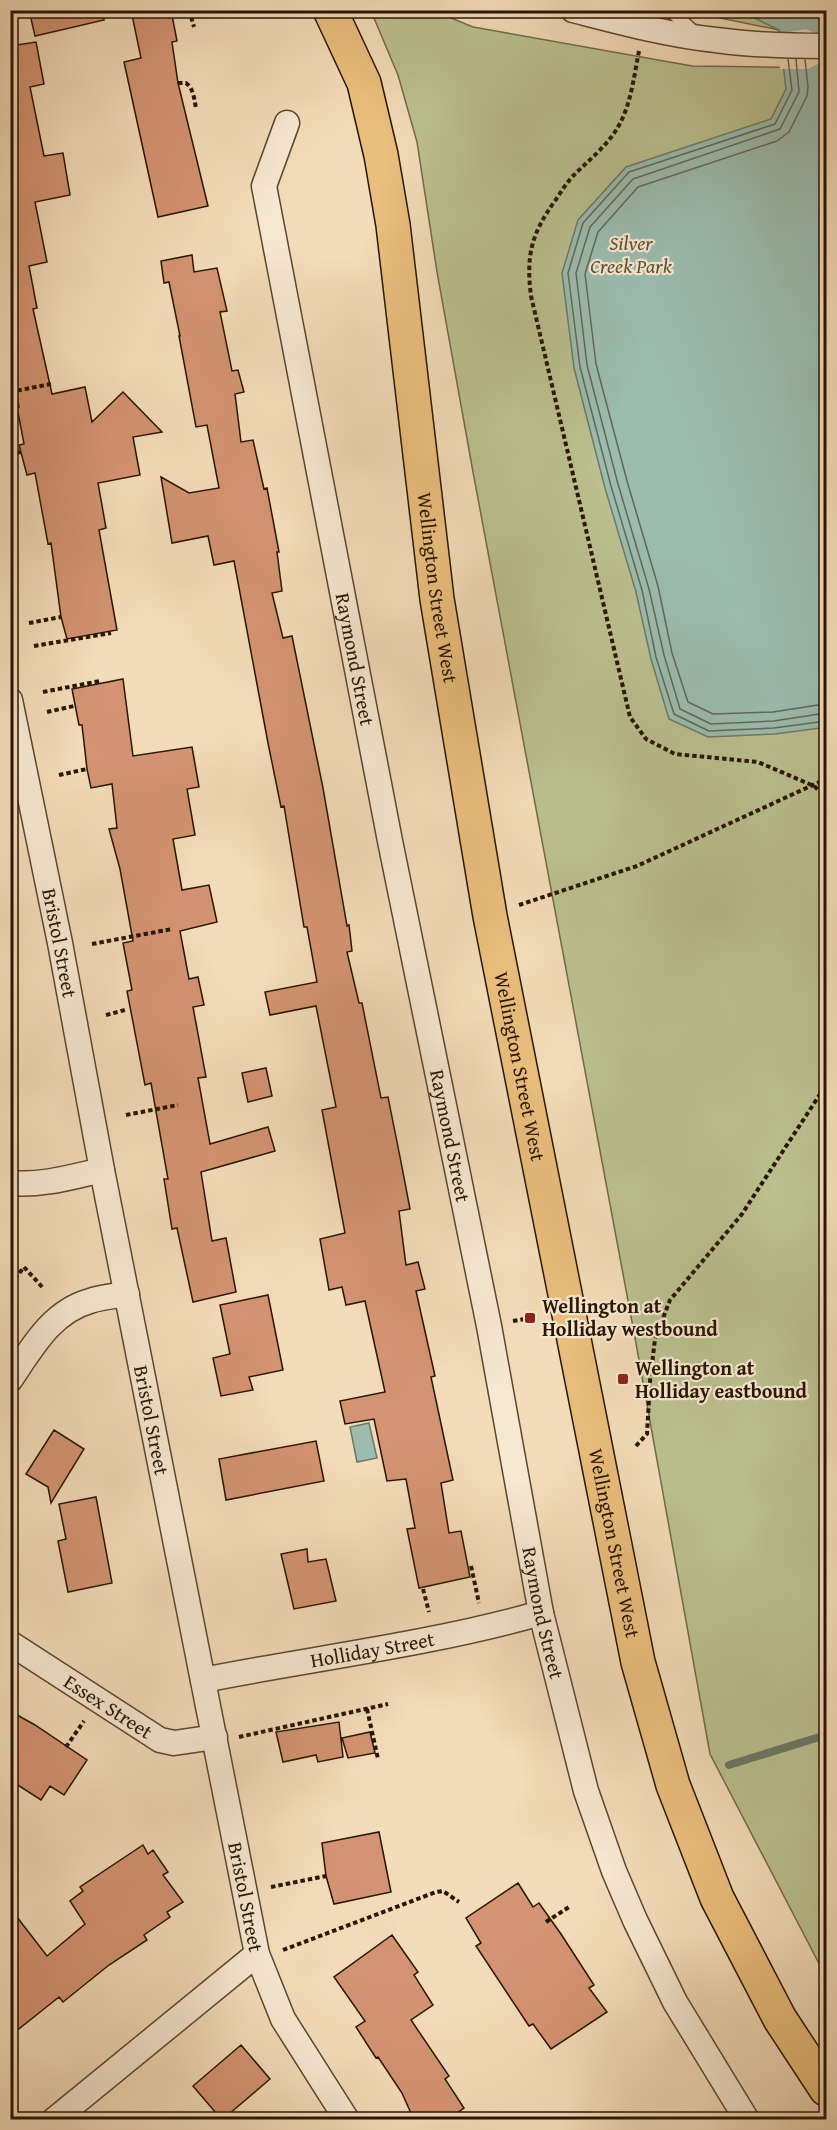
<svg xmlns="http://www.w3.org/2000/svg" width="837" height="2130" font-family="'Gentium Book Plus',serif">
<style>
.green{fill:#bbc08f;stroke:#726a48;stroke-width:1.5}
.water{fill:#9bbcaf;stroke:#6d7969;stroke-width:1.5}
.pier{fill:#f3dcb9}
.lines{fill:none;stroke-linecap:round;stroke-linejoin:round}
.shore{stroke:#626858;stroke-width:1.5}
.stream{stroke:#6d7969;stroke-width:8}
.building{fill:#d49372;stroke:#281500;stroke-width:1.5}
.service-casing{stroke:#5b472e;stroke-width:15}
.minor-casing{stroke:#5b472e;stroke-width:27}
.primary-casing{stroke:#281500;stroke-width:36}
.path{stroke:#281500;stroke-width:4;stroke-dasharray:4.5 3;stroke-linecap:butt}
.service{stroke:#f7e8d2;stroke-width:12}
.minor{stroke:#f7e8d2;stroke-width:24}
.primary{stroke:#eabe7c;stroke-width:33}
.poi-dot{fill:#8f2418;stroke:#f7e8d2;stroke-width:2}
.labels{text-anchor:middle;stroke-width:4.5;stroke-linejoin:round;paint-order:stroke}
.park-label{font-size:20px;font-style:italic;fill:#5b5132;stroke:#f7e8d2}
.street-label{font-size:20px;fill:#281500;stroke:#f7e8d2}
.poi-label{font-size:20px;font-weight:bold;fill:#281500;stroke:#f7e8d2;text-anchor:start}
</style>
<rect width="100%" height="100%" fill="#f3dcb9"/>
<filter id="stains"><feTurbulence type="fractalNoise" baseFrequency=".00333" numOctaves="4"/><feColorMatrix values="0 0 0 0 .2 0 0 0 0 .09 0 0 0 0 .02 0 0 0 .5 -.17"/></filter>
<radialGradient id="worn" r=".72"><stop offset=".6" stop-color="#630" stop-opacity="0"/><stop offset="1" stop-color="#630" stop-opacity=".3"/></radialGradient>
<path class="green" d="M371,11H434L473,27L692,66L826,68V1977L710,1754L635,1338L473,472L437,272L417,142L398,75Z
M686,11H826L779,30Z"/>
<path class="water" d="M740,11H826V730L820,728L775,734L708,737L669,719L651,659L636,592L605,488L574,368L562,273L578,220L626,167L771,119L786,89L779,30Z
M369,1423L377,1458L357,1462L350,1427Z"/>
<path class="pier" d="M806,29L821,36H826V63H820L808,69H780L776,34Z"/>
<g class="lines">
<path class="shore" d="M788,59L792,90L775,124L629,172L583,223L568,273L580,367L611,486L642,590L656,657L674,714L709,731L774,728L819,722L826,724
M796,59L799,92L780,129L633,179L590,227L576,273L587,365L618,484L649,589L664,655L680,709L711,724L774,721L819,714L826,716
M805,59L808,87L807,96L789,132L777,141L638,187L598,232L585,274L596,364L627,481L658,586L672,653L688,702L713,714L773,712L818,705L826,706"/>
<path class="stream" d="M729,1765L826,1735"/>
</g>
<path class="building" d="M29,10H103L104,20L35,36Z
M131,10H171L177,41L172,42L178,83L208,206L158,217L124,62L141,58Z
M36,42L44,84L30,87L44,156L63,153L70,195L35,202L47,262L29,266L37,308L33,309L52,394L85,387L92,422L123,392L162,432L133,437L140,475L98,483L106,528L99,530L117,630L67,639L61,617L51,543L48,544L35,473L27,475L19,445L24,444L17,407H19L10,357V46Z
M192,255L194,272L217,268L227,311L220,312L232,371L238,370L244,392L235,394L241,442L253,440L264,489L267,488L279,552H277L282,591L272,593L283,638L292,636L323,788L347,926L349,925L352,951L347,952L359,1003H362L381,1098L388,1097L401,1162L410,1209L399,1211L406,1265L418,1262L425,1289L416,1291L435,1376L431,1377L453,1480L441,1483L449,1533L461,1531L470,1577L419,1588L407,1529L415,1528L406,1479L387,1481L374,1419L345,1424L340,1401L385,1392L365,1301L346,1305L342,1287L329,1290L320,1239L345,1233L322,1110L336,1107L316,1006L270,1015L265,992L317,982L307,927H304L284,806L281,807L268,743L234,561L214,565L208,536L172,543L161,477L189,493L219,488L207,425L196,427L179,336H180L169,282L164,283L161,261Z
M123,679L133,756L192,747L199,787L187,789L195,835L173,839L182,890L209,885L217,922L180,931L189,979L198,977L204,1005L193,1007L206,1077L198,1078L210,1144L268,1127L275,1151L201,1172L212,1241L226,1238L236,1292L193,1302L177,1228L172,1229L164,1179H168L151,1083L145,1085L127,991L132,990L123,943L133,941L120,869L109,829L117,828L112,784L91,788L87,769L82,725H79L72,689Z
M266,1068L272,1096L248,1102L242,1073Z
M268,1295L283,1370L249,1377L253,1390L221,1396L213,1358L230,1354L220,1305Z
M54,1430L84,1449L51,1503L48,1487L26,1474Z
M316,1441L324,1481L226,1500L219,1459Z
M96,1497L112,1583L68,1592L58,1541L66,1539L59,1504Z
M307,1549L308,1562L326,1559L336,1601L294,1609L281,1554Z
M10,1711L35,1725L87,1760L64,1795L50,1786L41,1800L10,1780Z
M339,1722L343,1757L318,1762L316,1755L283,1762L276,1732Z
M370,1732L375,1753L348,1758L342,1738Z
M379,1832L391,1892L334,1904L326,1876L322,1843Z
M143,1845L148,1854L153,1850L168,1872L163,1875L183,1902L167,1912L170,1917L144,1935L147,1940L109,1965L63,2002L59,1997L10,2036V1908L47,1956L85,1924L70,1901L83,1891L80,1887Z
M518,1883L533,1907L539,1903L561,1934L594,1985L589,1988L607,2012L551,2049L533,2024L529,2026L476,1946L481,1943L466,1918Z
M392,1935L418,1972L414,1975L433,2005L411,2020L449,2076L445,2079L464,2108L447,2120H414L402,2093L378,2057L376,2058L356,2027L365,2021L334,1977Z
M241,2045L270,2079L222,2120L193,2086Z"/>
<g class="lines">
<g class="service-casing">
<path id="service" d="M670,10L696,34"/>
</g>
<g class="minor-casing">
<g id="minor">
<path d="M573,10C620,22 668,35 716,40C753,45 790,46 826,46"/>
<path id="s1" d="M287,123L264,186L390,841L489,1326L541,1613L586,1791L614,1871L635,1920L675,2002L747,2120"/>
<path id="s2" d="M10,700L60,943L102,1170L257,1954L283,2019L347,2120"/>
<path d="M10,1183C42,1186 71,1177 102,1170"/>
<path d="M10,1380C32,1348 51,1312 90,1301C101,1297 115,1296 127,1294"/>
<path id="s3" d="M10,1643L160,1740L174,1743L215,1737"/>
<path id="s4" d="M203,1680C315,1658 432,1644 541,1613"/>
<path d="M54,2120L257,1954"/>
</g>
</g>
<g class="primary-casing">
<g id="primary">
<path id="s5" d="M330,10L364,83L381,155L393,225L437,599L490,916L638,1662L673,1785L717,1898L780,2019L826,2089"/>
</g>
</g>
<path class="path" d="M189,10L194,27
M639,51C634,76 631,105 618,127C607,146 589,160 574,175C567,182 561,192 555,201C531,234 526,256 531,296L630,717L646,739L675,754L758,762L814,786L826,797
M178,83H186C194,89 194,99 196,108
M10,392L51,384
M10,454L21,452
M29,623L61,617
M34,646L111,633
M43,692L100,681
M47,712L74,706
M59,775L87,769
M519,905L637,866L826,779
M92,944L172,929
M106,1015L125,1010
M126,1115L178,1105
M15,1279L24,1267L43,1288
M513,1321L530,1318
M636,1446L647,1434L650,1381L655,1339L670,1300L742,1214L826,1085
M471,1566L479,1603
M423,1589L429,1612
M367,1709L378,1759
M239,1737L388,1704
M66,1747L84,1721
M271,1887L326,1876
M546,1922L569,1907
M283,1950L436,1892L443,1891L459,1902"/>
<use href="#service" class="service"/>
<use href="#minor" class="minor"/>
<use href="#primary" class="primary"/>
</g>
<g class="poi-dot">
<rect x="524" y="1312" width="12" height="12" rx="3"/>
<rect x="617" y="1373" width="12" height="12" rx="3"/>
</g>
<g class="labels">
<g class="park-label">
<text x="631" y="250">Silver<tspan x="631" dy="23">Creek Park</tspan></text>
</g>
<g class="street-label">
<text dy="7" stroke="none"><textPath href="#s5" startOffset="591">Wellington Street West</textPath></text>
<text dy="7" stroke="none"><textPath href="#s1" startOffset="549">Raymond Street</textPath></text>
<text dy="7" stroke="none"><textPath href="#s2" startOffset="248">Bristol Street</textPath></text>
<text dy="7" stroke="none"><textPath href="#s5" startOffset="1077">Wellington Street West</textPath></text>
<text dy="7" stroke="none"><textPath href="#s1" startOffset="1035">Raymond Street</textPath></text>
<text dy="7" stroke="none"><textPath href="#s2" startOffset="734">Bristol Street</textPath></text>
<text dy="7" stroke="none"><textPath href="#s5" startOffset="1563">Wellington Street West</textPath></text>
<text dy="7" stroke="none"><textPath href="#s1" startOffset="1521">Raymond Street</textPath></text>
<text dy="7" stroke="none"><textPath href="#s4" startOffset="172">Holliday Street</textPath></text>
<text dy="7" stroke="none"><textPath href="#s3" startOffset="117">Essex Street</textPath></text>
<text dy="7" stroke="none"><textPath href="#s2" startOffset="1220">Bristol Street</textPath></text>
</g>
<g class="poi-label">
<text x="542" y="1313">Wellington at<tspan x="542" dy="23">Holliday westbound</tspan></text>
<text x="635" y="1375">Wellington at<tspan x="635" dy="23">Holliday eastbound</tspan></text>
</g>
</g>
<rect width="837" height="2130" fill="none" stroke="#f3dcb9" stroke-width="36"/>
<rect x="12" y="12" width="813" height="2106" fill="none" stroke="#281500" stroke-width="3"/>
<rect x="18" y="18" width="801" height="2094" fill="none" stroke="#281500" stroke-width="1.5"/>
<rect width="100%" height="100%" filter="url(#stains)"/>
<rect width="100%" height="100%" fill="url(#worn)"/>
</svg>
